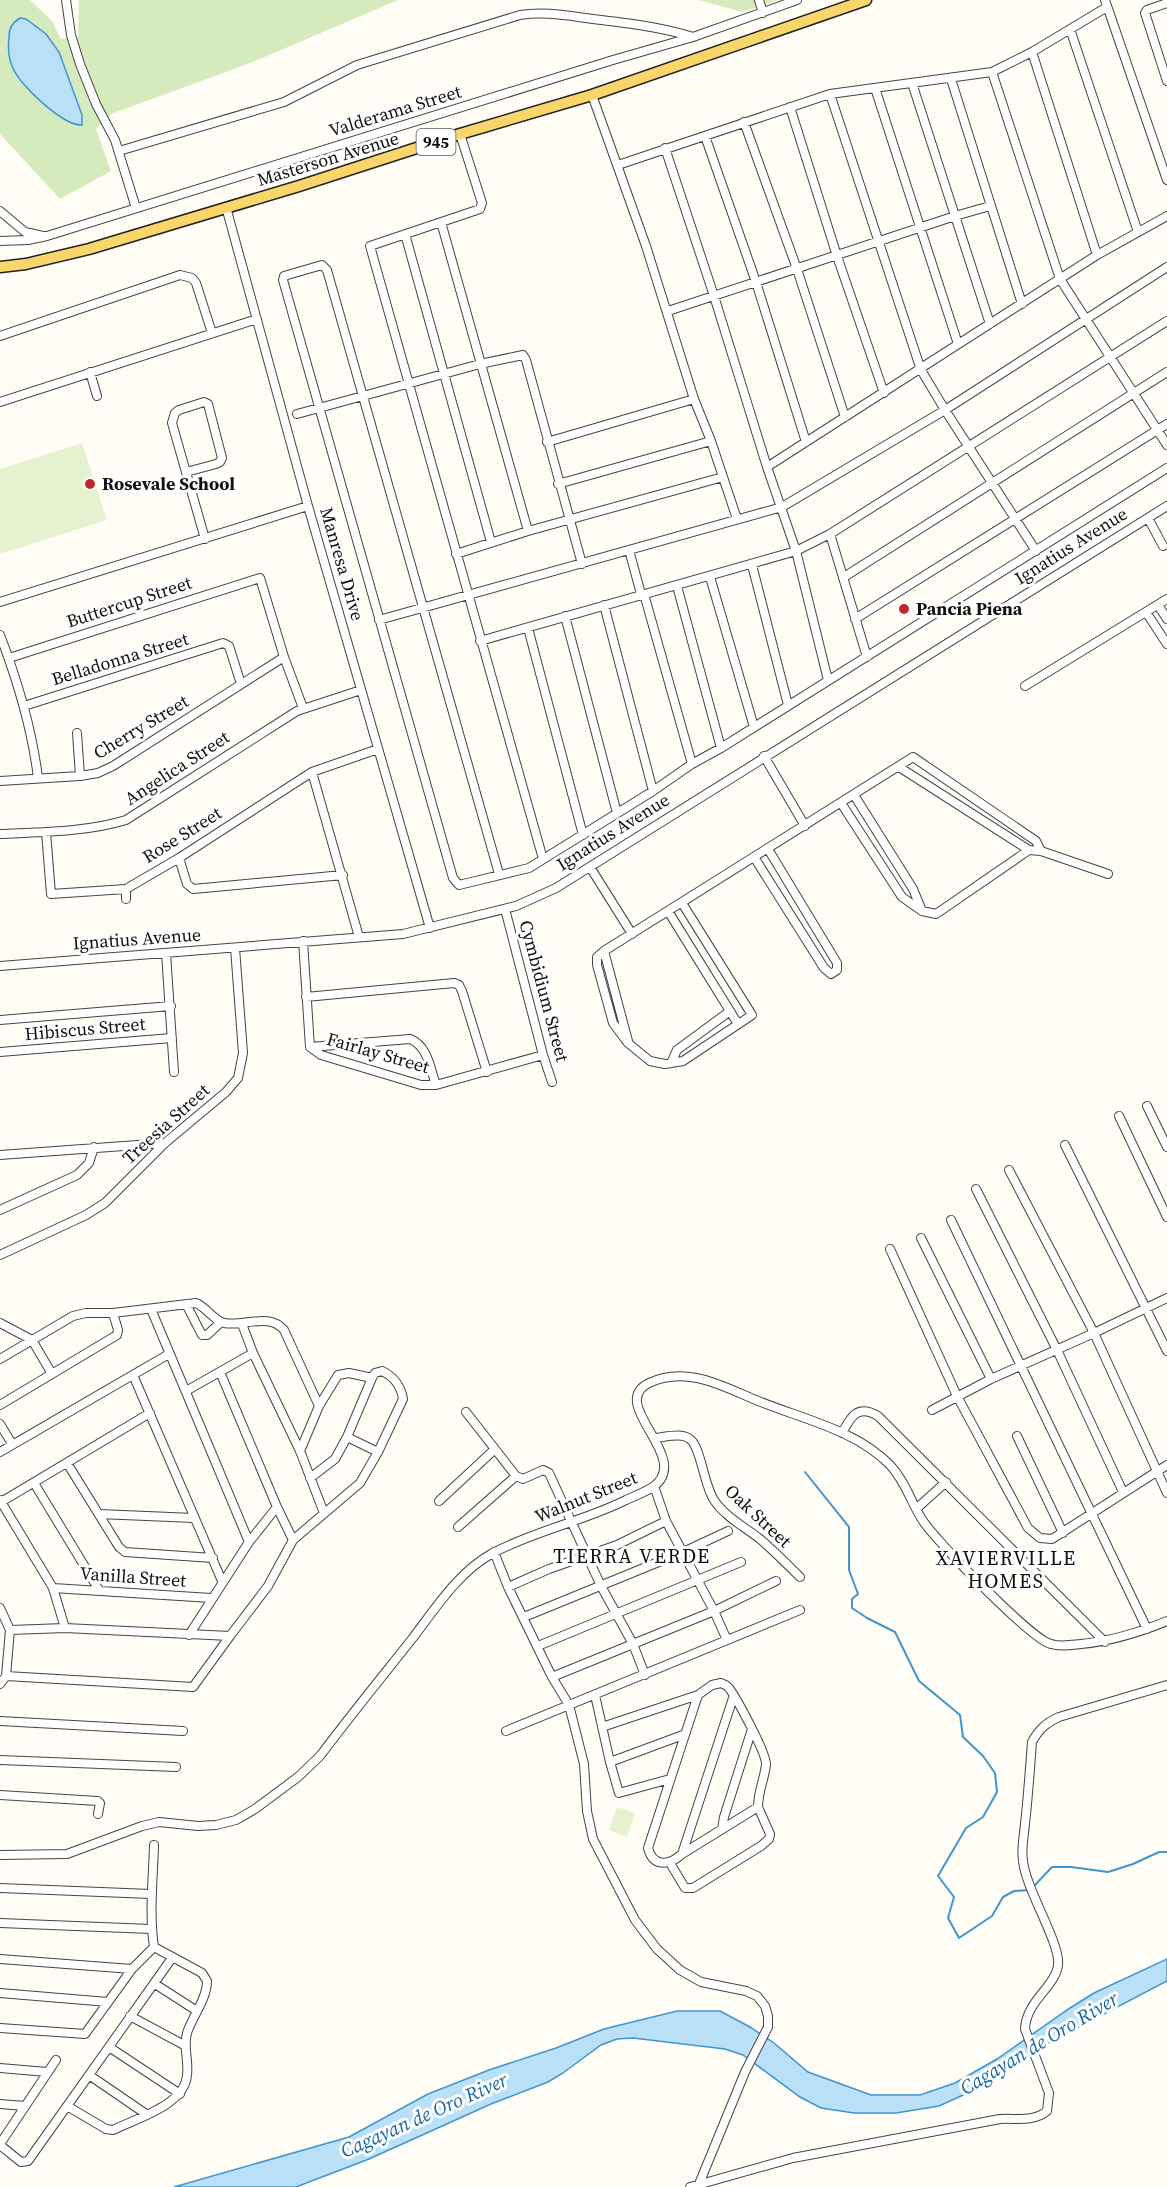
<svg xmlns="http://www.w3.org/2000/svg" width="1167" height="2187" font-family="'Source Serif 4',serif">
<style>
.green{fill:#d5ebbd}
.pitch{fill:#e6f2cf}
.water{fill:#b9e0f7;stroke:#3f96cf;stroke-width:1.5}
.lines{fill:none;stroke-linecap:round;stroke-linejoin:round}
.stream{stroke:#3f96cf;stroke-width:2}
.minor-casing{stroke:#444;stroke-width:10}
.major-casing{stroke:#222;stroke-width:13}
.minor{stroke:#fff;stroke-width:8}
.major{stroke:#f9d66b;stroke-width:10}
.poi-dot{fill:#c4262e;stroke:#fff;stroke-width:2}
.labels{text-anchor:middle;stroke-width:6;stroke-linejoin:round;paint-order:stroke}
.shield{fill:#fff;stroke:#585858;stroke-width:1.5}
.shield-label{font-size:16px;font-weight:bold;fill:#111}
.street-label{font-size:18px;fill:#111;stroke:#fff}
.poi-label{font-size:18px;font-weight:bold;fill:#111;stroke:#fff;text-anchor:start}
.neighbourhood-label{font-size:20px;letter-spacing:1.5px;fill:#111;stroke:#fff}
.water-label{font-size:20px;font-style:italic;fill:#1768a6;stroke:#fff}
</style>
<rect width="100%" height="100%" fill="#fffdf5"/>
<path class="green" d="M0,0H30L52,21L61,39L78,37L79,0H398L253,62L111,114L96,129L111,171L60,199L0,134Z
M699,0H778L742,12Z"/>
<path class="pitch" d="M82,443L107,520L0,554V469Z
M617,1807L635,1813L627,1837L609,1830Z"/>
<path class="water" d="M20,18L26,19L46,34L59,52L82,115V125C63,126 18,84 12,66C8,57 8,47 9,37C9,28 12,23 20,18Z
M1167,1959V1981L1041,2047L983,2086L939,2106L896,2113H854L821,2108L800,2097L743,2055L725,2049L633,2038L617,2039L601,2045L563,2073L548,2082L491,2104L369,2159L296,2187H174L349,2137L428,2094L489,2070L556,2048L604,2029L677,2011H720L750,2027L774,2043L808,2072L871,2095H920L955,2083L997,2059L1070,2008L1094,1993Z"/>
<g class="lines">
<path class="stream" d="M805,1472L849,1527V1570L858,1594L852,1599V1608L867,1618L895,1632L919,1681L960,1715L963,1737L983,1756L995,1773L997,1792L983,1817L966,1828L938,1876L954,1897L948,1918L959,1938L992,1916L1003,1897L1014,1891L1030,1890
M1034,1886L1052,1867H1071L1108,1872L1133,1864L1159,1852H1167"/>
<g class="minor-casing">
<path id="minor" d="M66,0L71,35L80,64L96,104L115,140L136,208
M759,0L763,13
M1105,0L1167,180
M1167,3L1147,10L1145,13L1167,81
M1070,29L1138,232
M1032,52L1097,255
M992,72L1060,279L1167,445
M951,79L1022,304
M912,83L990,324
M875,88L958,344
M830,94L921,370L945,410L1036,551
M592,95L646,246L694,399L711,441L737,519
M790,107L837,256L884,393
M744,122L797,269L845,417
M460,134L482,203L480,209L370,246L543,859
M705,136L756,282L806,442
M665,148L714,296L767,467L796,551L828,680
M119,151L284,102L357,65L520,15C545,11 569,16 593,19C627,23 661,27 693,37
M618,165L830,94L992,72L1032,52L1107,7
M226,207L308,506L430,928
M0,211L25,232L43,236
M441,222L528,531
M405,234L491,542
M0,241L28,240L47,236L613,60L693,37L797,0
M668,311L955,216L990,206
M0,336L180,275L192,278L196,283L212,333
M90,372L97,396
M0,402L257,319
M297,414L480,364L523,355L526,360L582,564
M547,442L694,399
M767,467L1097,255L1167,216
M186,472L216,464L220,462L222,458L208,404L204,402L179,410L175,413L172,423L205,539
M558,484L711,441
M1148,518L1163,546
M830,534L867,657
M629,550L641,594
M456,554L528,531L723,477
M752,565L788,705
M710,577L754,727
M844,577L1167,372
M677,586L721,748
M644,594L692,764
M0,602L308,506
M604,605L653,791
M1158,605L1167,619
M1146,612L1167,644
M565,616L617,813
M855,619L1167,424
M379,620L782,507L945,410L1167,267
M528,628L583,835
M0,635C18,682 32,729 38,778
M480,641L796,551L830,534L1167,321
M9,658L260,578L284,657L303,708
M1025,686L1167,599
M24,706L223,643L229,646L241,684
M77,733L80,776
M764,756L805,826
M899,767L1029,850L1041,851L1108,874
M312,772L359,937
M0,781L80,776L98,773L113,766L284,657
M854,795L913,889L922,911
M841,803L902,897L922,911L936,914L1029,850
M46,832L51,894L126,889L179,858L312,772L378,749
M0,834C41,832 87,832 126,820L297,711L361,690
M754,857L824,968L831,974L837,970V963L768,849
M179,858L187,884L193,889L343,875
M590,867L632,934
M499,874L327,270L322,265L284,276L283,280L453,878L459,885L529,868L653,791L692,764L721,748L1167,468
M126,889V899
M682,903L752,1015L683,1061L665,1064L650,1061L628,1043L613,1023L597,965V957L604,951L913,757L1036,841L1041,851
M505,909L543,1055L552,1082
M668,911L738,1024
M303,941L310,1047
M604,951L628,1041
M166,953L174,1072
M0,966L403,934L516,906L556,888L1167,506
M306,997L454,983L459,985L462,991L487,1072
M0,1020L171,1006
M310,1047L321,1055L421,1085H436L543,1055
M310,1047L410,1039C428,1046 430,1068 436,1085
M0,1052L172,1038
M671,1063L677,1050L730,1011
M1147,1106L1167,1147
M1119,1116L1167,1217
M1065,1145L1167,1351
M0,1155L165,1143
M1009,1170L1094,1333L1167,1493
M976,1189L1057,1350L1123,1492
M0,1210L77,1175L89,1163L94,1147
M951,1220L1147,1629
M921,1238L991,1379
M890,1249L957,1396L1028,1528L1040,1538L1052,1539L1167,1465
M0,1255L86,1215L105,1203L165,1143L226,1092L238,1078L243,1053L235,948
M186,1304L202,1335H207L221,1322
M151,1309L249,1542
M113,1313L196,1303C206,1307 213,1320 224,1323C245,1327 269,1312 284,1330L319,1406
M0,1323L32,1340L52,1374
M242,1324L253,1353L300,1451L324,1513
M0,1359L73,1316L86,1313H113L118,1330L117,1335L0,1405
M220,1372L277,1507L293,1540
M133,1375L222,1581
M186,1391L253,1353
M932,1410L991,1379L1094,1333L1167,1298
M466,1412L516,1476L523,1479L543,1470L549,1473L601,1586L633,1644L645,1675
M0,1424L12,1444
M842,1433C851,1416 858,1404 878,1416L1105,1642
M1017,1436L1063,1533
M347,1437L378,1452
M655,1438C666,1437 683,1432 691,1440C701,1449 704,1485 714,1500C725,1517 745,1527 760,1539C774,1551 787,1564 800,1577
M0,1452L169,1354
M67,1463L119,1547L125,1552L213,1558
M310,1478L335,1459L347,1437L372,1378
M34,1483L99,1590
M654,1486L666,1521L714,1611L727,1640
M0,1500L53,1588L65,1628
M439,1501L495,1449
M1,1502L150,1413
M916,1509L946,1482
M99,1514L194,1518
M458,1527L516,1476
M494,1552L508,1587L552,1677L569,1705L584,1764L587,1811L593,1839L635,1920L657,1949L680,1970L701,1982L746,1991L757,1996L765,2006L768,2016V2027L745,2072L699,2184
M508,1587L549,1569L617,1545L666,1521
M53,1588L211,1598
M0,1608L10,1630L6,1676L0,1684
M524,1617L683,1552L728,1531
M189,1635L249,1542L277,1507
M230,1636L268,1586L293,1540L360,1483L378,1452L403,1399C401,1386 393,1376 382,1371L375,1373L372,1378L349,1373L338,1375L319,1406L300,1451
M538,1646L741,1562
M6,1676L193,1687L230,1636L65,1628L10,1630
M552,1677L714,1611L776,1581
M595,1695L610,1762L619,1793L670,1779
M698,1695L648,1848C653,1868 670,1865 682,1854L733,1698
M0,1721L183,1731
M602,1727L698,1695L712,1685L721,1683C724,1684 727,1686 729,1688C737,1699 767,1754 766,1765C764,1780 758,1792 758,1807
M506,1731L800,1610
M0,1760L176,1767
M610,1762L683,1735
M0,1795L98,1801L100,1803L98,1814
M722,1829L724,1817L752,1729
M0,1855L67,1854L142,1826L159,1822L198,1826L216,1825L236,1820L255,1809L298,1777L320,1756C350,1716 381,1678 412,1639C435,1609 459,1571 493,1553C534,1531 584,1521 626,1500C635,1496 645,1492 653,1487C694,1458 606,1404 649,1383C684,1366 719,1384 751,1398C797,1418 854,1428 890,1465C906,1482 911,1503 923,1521C937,1542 1032,1640 1051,1644C1061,1647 1071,1645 1081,1644C1112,1641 1138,1633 1167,1621
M670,1863L685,1888H693L761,1846L769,1839L770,1834L758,1807L682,1854
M0,1888L151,1894
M0,1923L151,1929
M154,1947C149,1913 153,1880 154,1845
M0,1959L132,1969
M155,1984L197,2011
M0,1993L108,2002
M130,2016L184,2045
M0,2028L85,2034L132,1969L154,1947
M109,2047L180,2094
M0,2068L47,2072
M89,2075L146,2114
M0,2104L25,2106
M67,2106L106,2129L113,2130C137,2118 185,2105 187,2075C189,2060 183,2048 187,2033C192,2017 207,1999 207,1981L202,1973L154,1947
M0,2144L56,2060
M0,2145L21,2162L28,2161L172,1958
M690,2187L793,2158L1000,2119C1017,2118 1034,2122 1047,2111L1049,2093L1025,2029C1026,2001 1056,1986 1058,1965C1061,1944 1026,1890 1023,1861C1021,1849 1024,1836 1025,1824C1028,1797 1030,1769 1032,1742C1039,1729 1046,1723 1059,1717L1167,1685"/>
</g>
<g class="major-casing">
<path id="major" d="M0,267L26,264L89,249L299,186L460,134L592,95L866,0"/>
</g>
<use href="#minor" class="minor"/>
<use href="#major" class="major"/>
</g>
<g class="poi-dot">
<circle cx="90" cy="484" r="6"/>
<circle cx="904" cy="609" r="6"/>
</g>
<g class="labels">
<rect class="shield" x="416.5" y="129" width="39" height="26" rx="4.5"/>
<g class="shield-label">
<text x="436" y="148">945</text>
</g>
<g class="street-label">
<text transform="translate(395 111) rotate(-17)" y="6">Valderama Street</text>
<text transform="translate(328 159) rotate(-17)" y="6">Masterson Avenue</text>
<text transform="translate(1071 546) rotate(-32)" y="6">Ignatius Avenue</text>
<text transform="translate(342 564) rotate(74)" y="6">Manresa Drive</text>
<text transform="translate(129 602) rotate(-18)" y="6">Buttercup Street</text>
<text transform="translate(120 659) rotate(-17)" y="6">Belladonna Street</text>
<text transform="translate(141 727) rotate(-31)" y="6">Cherry Street</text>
<text transform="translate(177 768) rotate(-33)" y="6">Angelica Street</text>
<text transform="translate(613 832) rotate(-32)" y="6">Ignatius Avenue</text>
<text transform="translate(182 835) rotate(-32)" y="6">Rose Street</text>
<text transform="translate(137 939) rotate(-4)" y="6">Ignatius Avenue</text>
<text transform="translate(544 991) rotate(75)" y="6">Cymbidium Street</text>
<text transform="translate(85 1029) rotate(-5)" y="6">Hibiscus Street</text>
<text transform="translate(378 1053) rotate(16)" y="6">Fairlay Street</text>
<text transform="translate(166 1124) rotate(-42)" y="6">Treesia Street</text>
<text transform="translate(586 1497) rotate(-22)" y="6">Walnut Street</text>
<text transform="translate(758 1516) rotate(43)" y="6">Oak Street</text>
<text transform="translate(133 1577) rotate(4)" y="6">Vanilla Street</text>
</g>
<g class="poi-label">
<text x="102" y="490">Rosevale School</text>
<text x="916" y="615">Pancia Piena</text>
</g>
<g class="neighbourhood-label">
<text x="632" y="1563">TIERRA VERDE</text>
<text x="1006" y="1565">XAVIERVILLE<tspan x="1006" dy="23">HOMES</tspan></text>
</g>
<g class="water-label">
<text transform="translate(1039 2043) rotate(-31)" y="7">Cagayan de Oro River</text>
<text transform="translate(424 2115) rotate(-24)" y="7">Cagayan de Oro River</text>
</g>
</g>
</svg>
